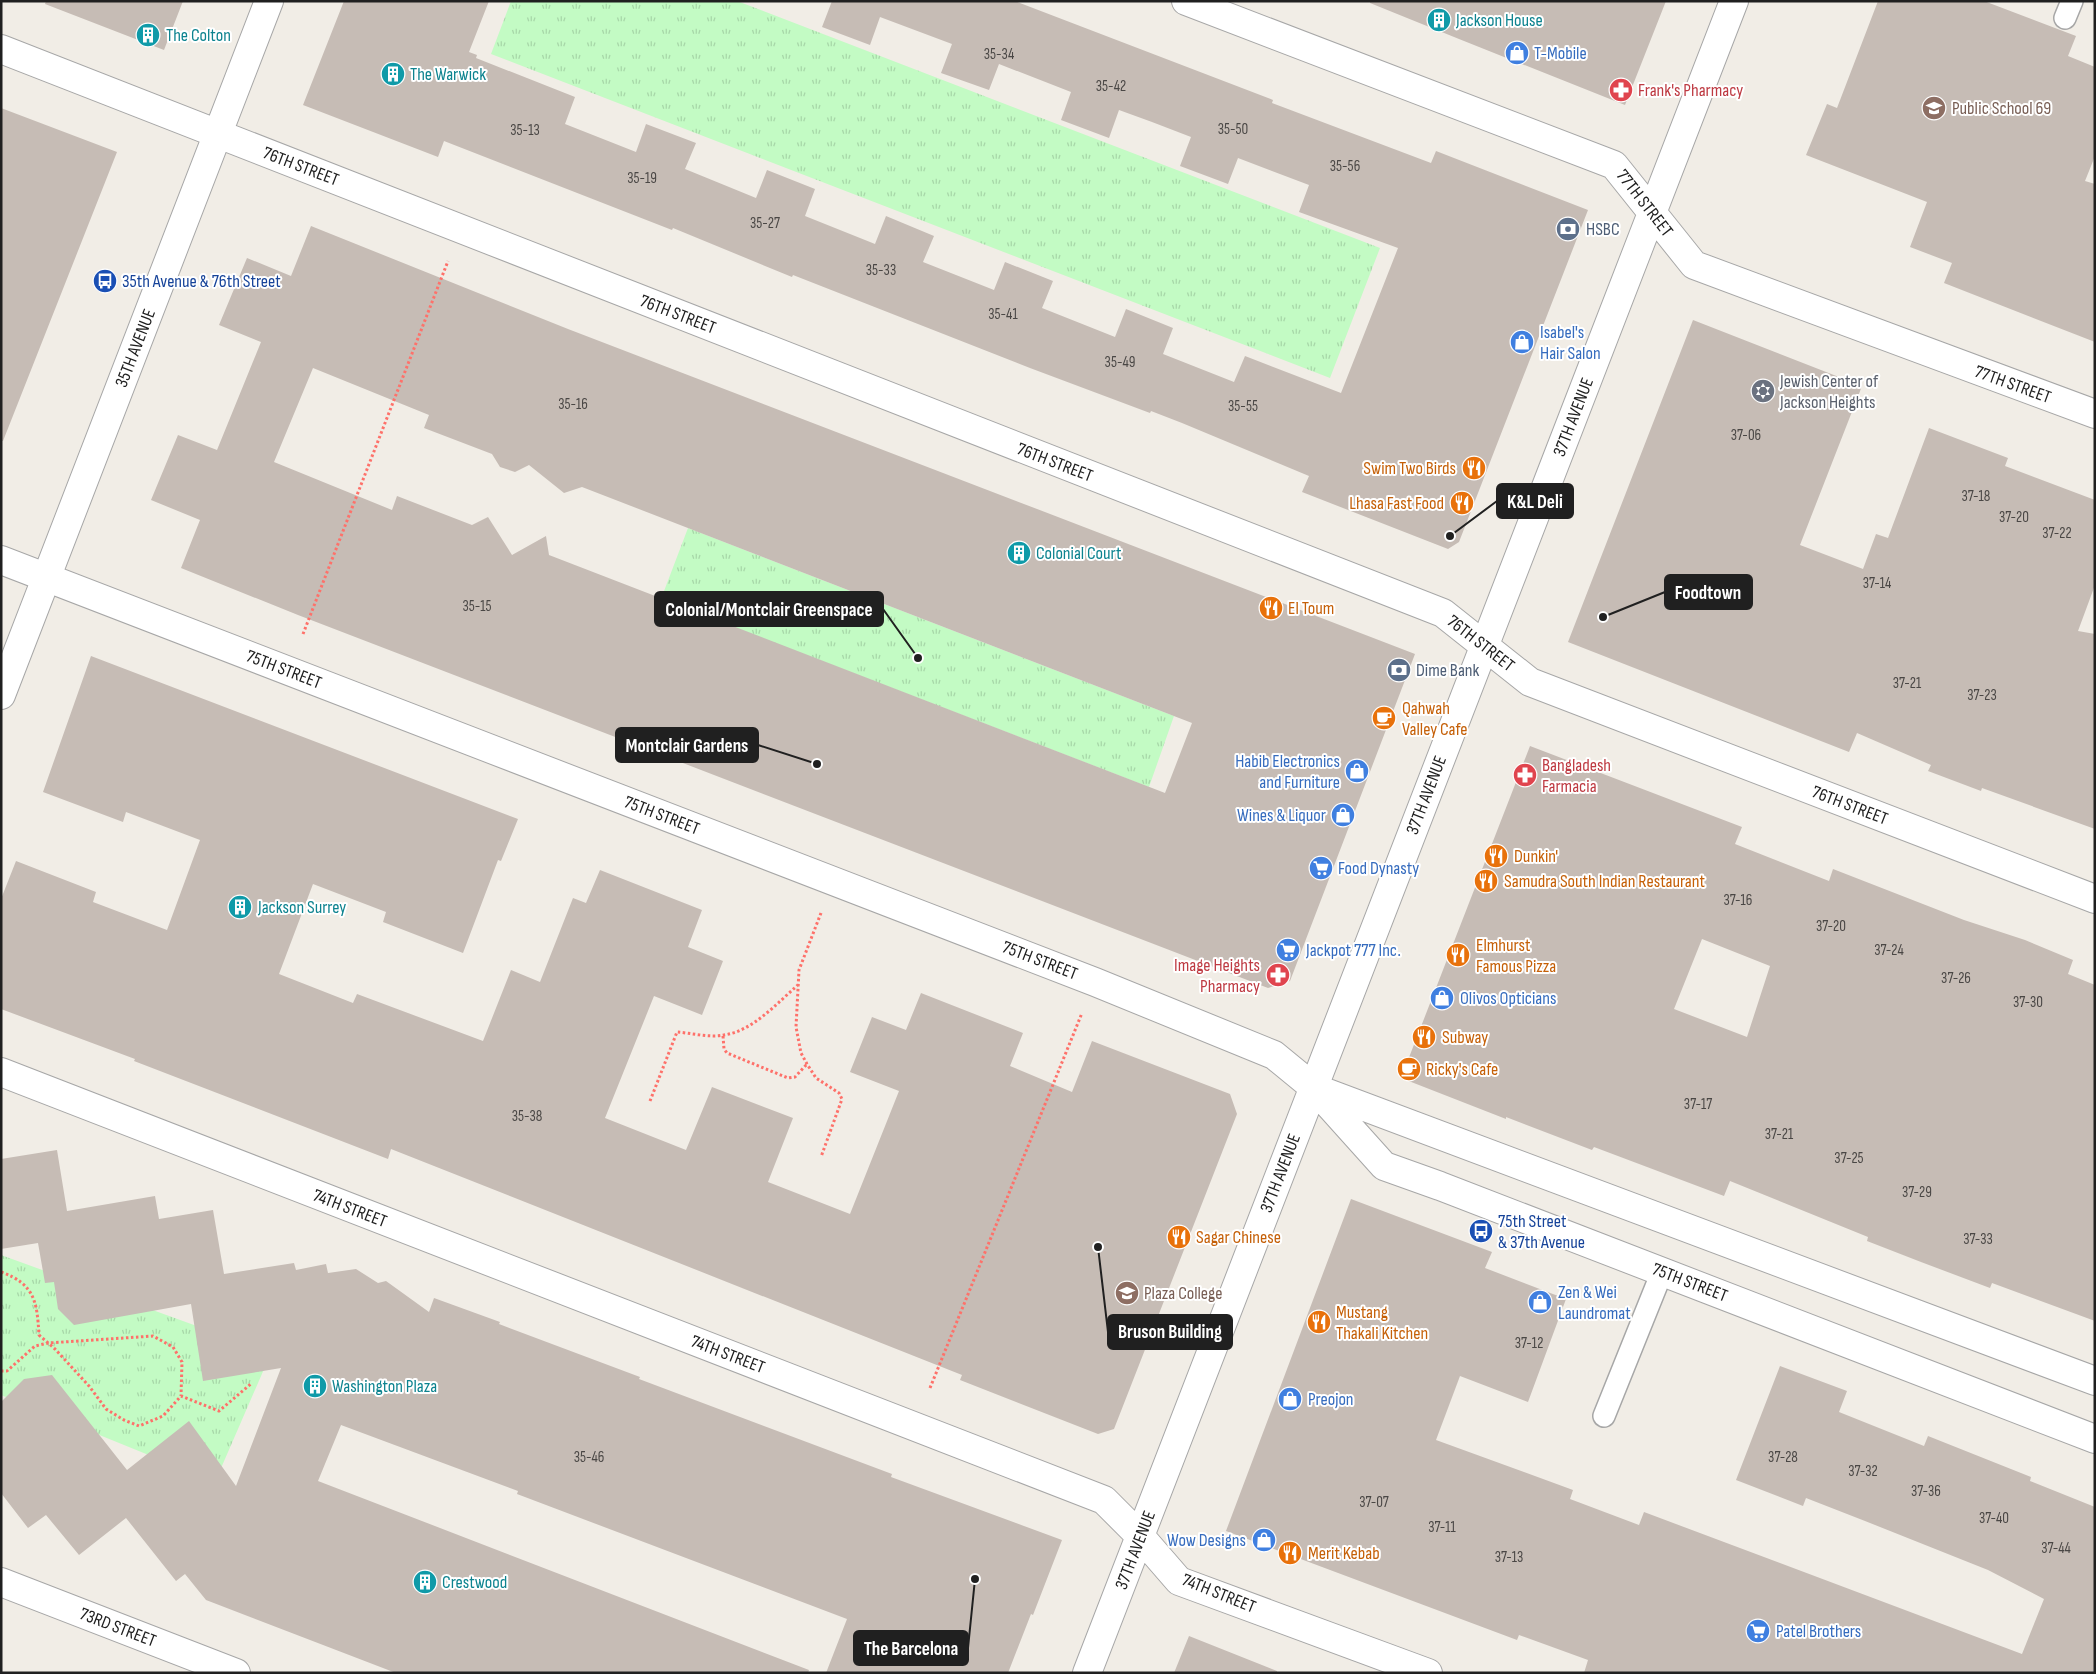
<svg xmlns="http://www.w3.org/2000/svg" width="2096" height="1674" font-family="'Sofia Sans Condensed',sans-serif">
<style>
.park{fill:url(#park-tufts)}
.building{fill:#c6bcb5;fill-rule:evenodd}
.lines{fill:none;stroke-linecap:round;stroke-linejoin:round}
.lane-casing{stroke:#a7a7a7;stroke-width:24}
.street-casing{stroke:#a7a7a7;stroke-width:30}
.path{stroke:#fe716a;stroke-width:3;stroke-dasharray:2.5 2.5;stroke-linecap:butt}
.lane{stroke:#fff;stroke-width:21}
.street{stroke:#fff;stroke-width:28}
.labels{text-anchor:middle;stroke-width:4;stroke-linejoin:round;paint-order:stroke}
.number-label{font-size:15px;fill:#4a4745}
.culture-label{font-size:18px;fill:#0d838f;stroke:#fff;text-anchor:start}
.shop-label{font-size:18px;fill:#366cbe;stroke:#fff;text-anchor:start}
.health-label{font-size:18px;fill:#be3a42;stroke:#fff;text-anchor:start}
.education-label{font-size:18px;fill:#785e54;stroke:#fff;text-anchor:start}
.street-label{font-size:18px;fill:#202020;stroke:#fff}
.service-label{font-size:18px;fill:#4e5e75;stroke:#fff;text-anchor:start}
.transit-label{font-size:18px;fill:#164399;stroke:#fff;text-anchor:start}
.worship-label{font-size:18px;fill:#5b616d;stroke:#fff;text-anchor:start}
.food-label{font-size:18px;fill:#c56008;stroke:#fff;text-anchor:start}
.leader{fill:none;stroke:#202020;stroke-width:2}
.callout-dot{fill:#202020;stroke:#fff;stroke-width:2}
.callout{fill:#202020;stroke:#202020;stroke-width:2}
.callout-label{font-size:19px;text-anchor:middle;font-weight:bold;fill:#fff}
</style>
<defs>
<pattern id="park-tufts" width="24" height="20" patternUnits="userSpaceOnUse" patternTransform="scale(1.25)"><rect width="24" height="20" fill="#c3fbc4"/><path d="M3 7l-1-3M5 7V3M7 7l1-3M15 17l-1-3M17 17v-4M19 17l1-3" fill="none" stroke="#a7d7a8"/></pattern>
</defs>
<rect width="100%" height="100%" fill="#f1ede6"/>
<path class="park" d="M511,1H737L1380,248L1330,378L491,54Z
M688,528L1174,716L1149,787L661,599Z
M1,1255L271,1353L215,1482L1,1395Z"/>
<path class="building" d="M46,1H183L164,50L45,4Z
M344,1H489L469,52L477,55L476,58L575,97L565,124L636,152L646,124L696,143L685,169L756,198L767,170L815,189L805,216L875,244L886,216L934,236L923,262L994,290L1005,262L1053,281L1042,308L1115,337L1126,309L1173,328L1163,354L1234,382L1245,356L1341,393L1398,248L1299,212L1309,185L1238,158L1228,184L1180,166L1191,137L1152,122L1119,110L1109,138L1061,120L1071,92L999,64L989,90L941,73L952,44L880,17L870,45L822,27L832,1H1015L1273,100L1272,103L1431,163L1436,151L1588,210L1459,542L1448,549L1302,492L1309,476L1182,423L1151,411L1150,413L1030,368L793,275L792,277L673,228L672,230L444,141L438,157L303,105Z
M1370,1H1666L1625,105L1459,39L1370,3Z
M1878,1H1984L2076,36L2068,56L2095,67V156L2085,181L2095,184V342L1944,283L1952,263L1910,247L1927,202L1806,155L1827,104L1837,108Z
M1,108L117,152L3,441H1Z
M311,226L568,329L1415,654L1290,981L1268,988L298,615L181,568L200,520L151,500L178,435L217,450L261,342L219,325L247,258L291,276ZM313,368L429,415L424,428L492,454L500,467L515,472L529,465L564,493L582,487L1192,723L1165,793L549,555L546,536L512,555L488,517L472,525L397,496L392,510L274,462Z
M1693,320L1862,386L1800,545L1863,569L1876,534L1888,538L1929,428L2008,458L2005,466L2095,500V585L2078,631L2095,634V829L1982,788L1981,791L1928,771L1931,765L1857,733L1849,752L1568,642Z
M91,656L518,819L501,861L498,860L463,953L383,922L386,912L313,884L279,974L353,1003L357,994L483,1041L511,970L540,982L573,898L586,903L600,870L702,910L688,947L723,961L702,1015L654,996L605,1118L686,1150L712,1087L793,1118L768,1182L850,1214L899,1091L850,1072L872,1017L906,1030L921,993L1023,1033L1010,1066L1072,1092L1092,1041L1230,1094L1237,1114L1114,1429L1098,1434L960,1380L962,1375L391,1149L388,1159L134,1061L135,1059L1,1009V899L16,861L96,892L93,902L167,930L200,840L126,812L123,822L43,792Z
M1530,746L1742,827L1735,844L1773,859L1829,881L1833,869L1964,920L2025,940L2073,960L2068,974L2095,985V1321L1992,1283L1990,1288L1921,1262L1867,1241L1868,1237L1730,1181L1724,1196L1594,1147L1592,1150L1506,1117V1119L1401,1078ZM1702,939L1770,966L1747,1037L1674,1009Z
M57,1150L67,1211L155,1196L159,1219L213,1210L224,1274L294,1263L296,1270L326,1264L328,1273L356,1269L378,1283L386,1281L429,1312L434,1298L500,1322L499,1324L640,1377L639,1379L892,1474L891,1477L1062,1540L1033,1615L1031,1614L1008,1673H826L847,1619L517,1494L518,1491L341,1425L318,1481L809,1670L808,1673H396L206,1600L185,1574L176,1581L126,1518L79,1555L46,1515L28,1528L1,1493V1402L24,1379L52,1375L127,1470L189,1421L236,1486L281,1368L203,1381L191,1304L74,1325L58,1309L54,1282L45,1283L38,1243L1,1249V1159Z
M1351,1199L1492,1252L1485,1268L1566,1299L1528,1402L1460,1376L1436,1440L1573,1490L1570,1499L1639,1525L1644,1512L2022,1654L2044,1599L1988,1570L1865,1521L1806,1498L1803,1506L1736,1480L1780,1366L1847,1391L1839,1412L1924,1446L1928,1436L2031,1477L2030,1481L2095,1507V1673H1584L1588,1660L1519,1635L1517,1640L1226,1531Z
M1189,1636L1277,1671V1673H1174Z"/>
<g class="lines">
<g class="lane-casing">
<path id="lane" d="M2065,18L2072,1
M1604,1416L1662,1272"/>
</g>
<g class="street-casing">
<path id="street" d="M1186,1L1614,165L1694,265L2095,414
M1,49L1443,613L1530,682L2095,899
M1,560L1095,982L1274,1055L1313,1087L1384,1166L1440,1186L2095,1439
M1,695L269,1
M1,1072L1104,1500L1140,1536L1179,1581L1428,1673
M1317,1089L2095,1381
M1,1582L236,1673
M1087,1673L1734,1"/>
</g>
<path class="path" d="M303,634L448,261
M821,913L799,970L796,1027L801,1053L807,1064L816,1078L839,1093L842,1099L821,1157
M723,1036L724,1049L727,1053L788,1078L795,1077L807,1064
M650,1101L677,1032C691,1033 710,1038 724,1035C753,1031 777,1003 798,985
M1,1272C35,1284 37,1302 39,1335L55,1349L89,1386L106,1409L124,1420L139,1426L163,1416L181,1396L219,1411L252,1383
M1,1371H7L35,1346L48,1343L153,1336L173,1347L182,1362L181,1396
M930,1388L1082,1013"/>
<use href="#lane" class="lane"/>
<use href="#street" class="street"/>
</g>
<defs>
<g id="building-disc" transform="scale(1.25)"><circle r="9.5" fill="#0f9aa8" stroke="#fff"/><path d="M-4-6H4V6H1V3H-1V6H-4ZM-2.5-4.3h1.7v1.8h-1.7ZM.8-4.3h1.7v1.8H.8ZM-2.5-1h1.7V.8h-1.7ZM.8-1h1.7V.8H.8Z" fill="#fff"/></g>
<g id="shop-disc" transform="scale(1.25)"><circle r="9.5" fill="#3f7fe0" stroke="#fff"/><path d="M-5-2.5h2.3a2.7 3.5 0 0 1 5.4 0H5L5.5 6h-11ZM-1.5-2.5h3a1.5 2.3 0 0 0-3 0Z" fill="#fff"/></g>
<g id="pharmacy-disc" transform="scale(1.25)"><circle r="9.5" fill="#e0444e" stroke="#fff"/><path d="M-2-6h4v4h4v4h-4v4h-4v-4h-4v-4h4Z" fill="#fff"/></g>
<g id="school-disc" transform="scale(1.25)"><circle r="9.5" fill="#8d6e63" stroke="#fff"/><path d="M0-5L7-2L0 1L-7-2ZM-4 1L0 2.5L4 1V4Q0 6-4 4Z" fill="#fff"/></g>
<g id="bank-disc" transform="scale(1.25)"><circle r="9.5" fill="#5c6f8a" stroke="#fff"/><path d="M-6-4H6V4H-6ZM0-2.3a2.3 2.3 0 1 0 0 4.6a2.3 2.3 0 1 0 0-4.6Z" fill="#fff"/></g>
<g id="bus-disc" transform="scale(1.25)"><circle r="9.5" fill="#1a4fb4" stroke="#fff"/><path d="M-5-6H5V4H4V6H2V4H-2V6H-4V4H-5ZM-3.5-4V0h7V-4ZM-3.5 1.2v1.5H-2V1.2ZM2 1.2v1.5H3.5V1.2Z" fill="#fff"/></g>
<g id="synagogue-disc" transform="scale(1.25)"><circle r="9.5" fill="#6b7280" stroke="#fff"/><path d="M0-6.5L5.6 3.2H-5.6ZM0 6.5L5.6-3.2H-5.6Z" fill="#fff"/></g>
<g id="restaurant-disc" transform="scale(1.25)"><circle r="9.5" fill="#e8710a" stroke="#fff"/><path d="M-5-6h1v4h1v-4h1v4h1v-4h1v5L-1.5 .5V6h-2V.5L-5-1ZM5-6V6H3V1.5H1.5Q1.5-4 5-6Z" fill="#fff"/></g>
<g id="cafe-disc" transform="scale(1.25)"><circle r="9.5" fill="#e8710a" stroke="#fff"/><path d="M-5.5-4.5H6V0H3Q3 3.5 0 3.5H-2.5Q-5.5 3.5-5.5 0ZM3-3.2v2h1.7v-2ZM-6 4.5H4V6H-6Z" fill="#fff"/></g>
<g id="supermarket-disc" transform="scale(1.25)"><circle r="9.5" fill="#3f7fe0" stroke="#fff"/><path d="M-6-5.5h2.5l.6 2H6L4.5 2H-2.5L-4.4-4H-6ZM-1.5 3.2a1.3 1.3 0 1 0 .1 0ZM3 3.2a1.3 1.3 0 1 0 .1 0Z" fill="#fff"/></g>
</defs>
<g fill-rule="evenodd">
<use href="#building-disc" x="1439" y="20"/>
<use href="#building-disc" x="148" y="35"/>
<use href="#shop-disc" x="1517" y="53"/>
<use href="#building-disc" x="393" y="74"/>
<use href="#pharmacy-disc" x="1621" y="90"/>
<use href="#school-disc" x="1934" y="108"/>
<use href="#bank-disc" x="1568" y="229"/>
<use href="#bus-disc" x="105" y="281"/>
<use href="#shop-disc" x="1522" y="342"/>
<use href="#synagogue-disc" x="1763" y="391"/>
<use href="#restaurant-disc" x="1474" y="468"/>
<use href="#restaurant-disc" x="1462" y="503"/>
<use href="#building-disc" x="1019" y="553"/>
<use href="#restaurant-disc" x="1271" y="608"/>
<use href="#bank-disc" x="1399" y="670"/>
<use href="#cafe-disc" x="1384" y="718"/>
<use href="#shop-disc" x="1357" y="771"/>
<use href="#pharmacy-disc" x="1525" y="775"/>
<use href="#shop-disc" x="1343" y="815"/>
<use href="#restaurant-disc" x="1496" y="856"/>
<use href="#supermarket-disc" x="1321" y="868"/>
<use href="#restaurant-disc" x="1486" y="881"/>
<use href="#building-disc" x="240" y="907"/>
<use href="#supermarket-disc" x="1288" y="950"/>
<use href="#restaurant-disc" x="1458" y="955"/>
<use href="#pharmacy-disc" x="1278" y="975"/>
<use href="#shop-disc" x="1442" y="998"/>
<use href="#restaurant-disc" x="1424" y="1037"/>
<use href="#cafe-disc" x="1409" y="1069"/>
<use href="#bus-disc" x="1481" y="1231"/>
<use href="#restaurant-disc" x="1179" y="1237"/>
<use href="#school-disc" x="1127" y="1293"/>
<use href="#shop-disc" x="1540" y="1302"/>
<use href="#restaurant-disc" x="1319" y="1322"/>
<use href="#building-disc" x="315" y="1386"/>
<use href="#shop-disc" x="1290" y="1399"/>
<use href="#shop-disc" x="1264" y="1540"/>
<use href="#restaurant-disc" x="1290" y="1553"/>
<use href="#building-disc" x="425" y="1582"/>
<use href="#supermarket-disc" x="1758" y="1631"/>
</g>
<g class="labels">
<g class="number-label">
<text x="999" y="59">35-34</text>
<text x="1111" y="91">35-42</text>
<text x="1233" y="134">35-50</text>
<text x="525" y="135">35-13</text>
<text x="1345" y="171">35-56</text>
<text x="642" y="183">35-19</text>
<text x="765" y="228">35-27</text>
<text x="881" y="275">35-33</text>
<text x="1003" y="319">35-41</text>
<text x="1120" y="367">35-49</text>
<text x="573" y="409">35-16</text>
<text x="1243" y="411">35-55</text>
<text x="1746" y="440">37-06</text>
<text x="1976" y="501">37-18</text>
<text x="2014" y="522">37-20</text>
<text x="2057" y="538">37-22</text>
<text x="1877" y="588">37-14</text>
<text x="477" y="611">35-15</text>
<text x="1907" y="688">37-21</text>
<text x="1982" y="700">37-23</text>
<text x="1738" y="905">37-16</text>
<text x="1831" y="931">37-20</text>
<text x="1889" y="955">37-24</text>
<text x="1956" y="983">37-26</text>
<text x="2028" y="1007">37-30</text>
<text x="1698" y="1109">37-17</text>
<text x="527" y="1121">35-38</text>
<text x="1779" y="1139">37-21</text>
<text x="1849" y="1163">37-25</text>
<text x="1917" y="1197">37-29</text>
<text x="1978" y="1244">37-33</text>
<text x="1529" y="1348">37-12</text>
<text x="589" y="1462">35-46</text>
<text x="1783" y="1462">37-28</text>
<text x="1863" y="1476">37-32</text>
<text x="1926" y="1496">37-36</text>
<text x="1374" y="1507">37-07</text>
<text x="1994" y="1523">37-40</text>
<text x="1442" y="1532">37-11</text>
<text x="2056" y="1553">37-44</text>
<text x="1509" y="1562">37-13</text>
</g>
<g class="culture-label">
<text x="1456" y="26">Jackson House</text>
<text x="166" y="41">The Colton</text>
<text x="410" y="80">The Warwick</text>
<text x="1036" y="559">Colonial Court</text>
<text x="258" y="913">Jackson Surrey</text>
<text x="332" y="1392">Washington Plaza</text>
<text x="442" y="1588">Crestwood</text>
</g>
<g class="shop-label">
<text x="1534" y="59">T-Mobile</text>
<text x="1540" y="338">Isabel's<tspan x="1540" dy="21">Hair Salon</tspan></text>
<text x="1340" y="767" text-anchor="end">Habib Electronics<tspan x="1340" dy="21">and Furniture</tspan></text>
<text x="1326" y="821" text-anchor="end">Wines &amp; Liquor</text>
<text x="1338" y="874">Food Dynasty</text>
<text x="1306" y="956">Jackpot 777 Inc.</text>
<text x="1460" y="1004">Olivos Opticians</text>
<text x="1558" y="1298">Zen &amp; Wei<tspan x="1558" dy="21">Laundromat</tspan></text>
<text x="1308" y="1405">Preojon</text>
<text x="1246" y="1546" text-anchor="end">Wow Designs</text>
<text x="1776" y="1637">Patel Brothers</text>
</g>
<g class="health-label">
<text x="1638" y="96">Frank's Pharmacy</text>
<text x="1542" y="771">Bangladesh<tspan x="1542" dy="21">Farmacia</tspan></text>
<text x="1260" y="971" text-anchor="end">Image Heights<tspan x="1260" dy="21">Pharmacy</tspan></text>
</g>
<g class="education-label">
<text x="1952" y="114">Public School 69</text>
<text x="1144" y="1299">Plaza College</text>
</g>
<g class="street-label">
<text transform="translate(301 166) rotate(21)" y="6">76TH STREET</text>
<text transform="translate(1645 203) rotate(52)" y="6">77TH STREET</text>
<text transform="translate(678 314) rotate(21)" y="6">76TH STREET</text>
<text transform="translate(135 348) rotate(-69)" y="6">35TH AVENUE</text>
<text transform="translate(2013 384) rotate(20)" y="6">77TH STREET</text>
<text transform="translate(1573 417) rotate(-69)" y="6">37TH AVENUE</text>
<text transform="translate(1055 462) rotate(21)" y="6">76TH STREET</text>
<text transform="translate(1481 643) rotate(38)" y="6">76TH STREET</text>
<text transform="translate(284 669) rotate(21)" y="6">75TH STREET</text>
<text transform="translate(1426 795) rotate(-69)" y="6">37TH AVENUE</text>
<text transform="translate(1850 805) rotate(21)" y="6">76TH STREET</text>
<text transform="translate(662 815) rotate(21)" y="6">75TH STREET</text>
<text transform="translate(1040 960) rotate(21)" y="6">75TH STREET</text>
<text transform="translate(1280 1173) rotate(-69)" y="6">37TH AVENUE</text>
<text transform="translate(350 1208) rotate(21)" y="6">74TH STREET</text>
<text transform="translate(1690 1282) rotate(21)" y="6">75TH STREET</text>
<text transform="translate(728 1354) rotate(21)" y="6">74TH STREET</text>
<text transform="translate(1135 1550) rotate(-69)" y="6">37TH AVENUE</text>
<text transform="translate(1219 1593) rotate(22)" y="6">74TH STREET</text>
<text transform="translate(118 1627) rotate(21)" y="6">73RD STREET</text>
</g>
<g class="service-label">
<text x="1586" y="235">HSBC</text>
<text x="1416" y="676">Dime Bank</text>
</g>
<g class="transit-label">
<text x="122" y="287">35th Avenue &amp; 76th Street</text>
<text x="1498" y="1227">75th Street<tspan x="1498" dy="21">&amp; 37th Avenue</tspan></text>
</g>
<g class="worship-label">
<text x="1780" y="387">Jewish Center of<tspan x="1780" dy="21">Jackson Heights</tspan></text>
</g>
<g class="food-label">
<text x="1456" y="474" text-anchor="end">Swim Two Birds</text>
<text x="1444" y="509" text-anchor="end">Lhasa Fast Food</text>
<text x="1288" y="614">El Toum</text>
<text x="1402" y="714">Qahwah<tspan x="1402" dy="21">Valley Cafe</tspan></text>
<text x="1514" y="862">Dunkin'</text>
<text x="1504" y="887">Samudra South Indian Restaurant</text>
<text x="1476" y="951">Elmhurst<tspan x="1476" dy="21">Famous Pizza</tspan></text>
<text x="1442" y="1043">Subway</text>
<text x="1426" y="1075">Ricky's Cafe</text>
<text x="1196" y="1243">Sagar Chinese</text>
<text x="1336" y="1318">Mustang<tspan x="1336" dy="21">Thakali Kitchen</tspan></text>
<text x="1308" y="1559">Merit Kebab</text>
</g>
</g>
<path class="leader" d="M1450 536L1497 501M1603 617L1665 592M918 658L883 609M817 764L758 745M1098 1247L1108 1332M975 1579L968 1648"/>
<g class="callout-dot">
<circle cx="1450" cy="536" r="5"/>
<circle cx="1603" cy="617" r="5"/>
<circle cx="918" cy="658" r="5"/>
<circle cx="817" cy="764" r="5"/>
<circle cx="1098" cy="1247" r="5"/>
<circle cx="975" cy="1579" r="5"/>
</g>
<g class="callout">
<rect x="1497" y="484" width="76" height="34" rx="5"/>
<rect x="1665" y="575" width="87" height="34" rx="5"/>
<rect x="655" y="592" width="228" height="34" rx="5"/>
<rect x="616" y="728" width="142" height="34" rx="5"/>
<rect x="1108" y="1315" width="124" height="34" rx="5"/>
<rect x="854" y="1631" width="114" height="34" rx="5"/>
</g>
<g class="callout-label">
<text x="1535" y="508">K&amp;L Deli</text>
<text x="1708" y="599">Foodtown</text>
<text x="769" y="616">Colonial/Montclair Greenspace</text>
<text x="687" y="752">Montclair Gardens</text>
<text x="1170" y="1338">Bruson Building</text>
<text x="911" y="1655">The Barcelona</text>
</g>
<rect width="2096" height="1674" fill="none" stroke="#202020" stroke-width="5"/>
</svg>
